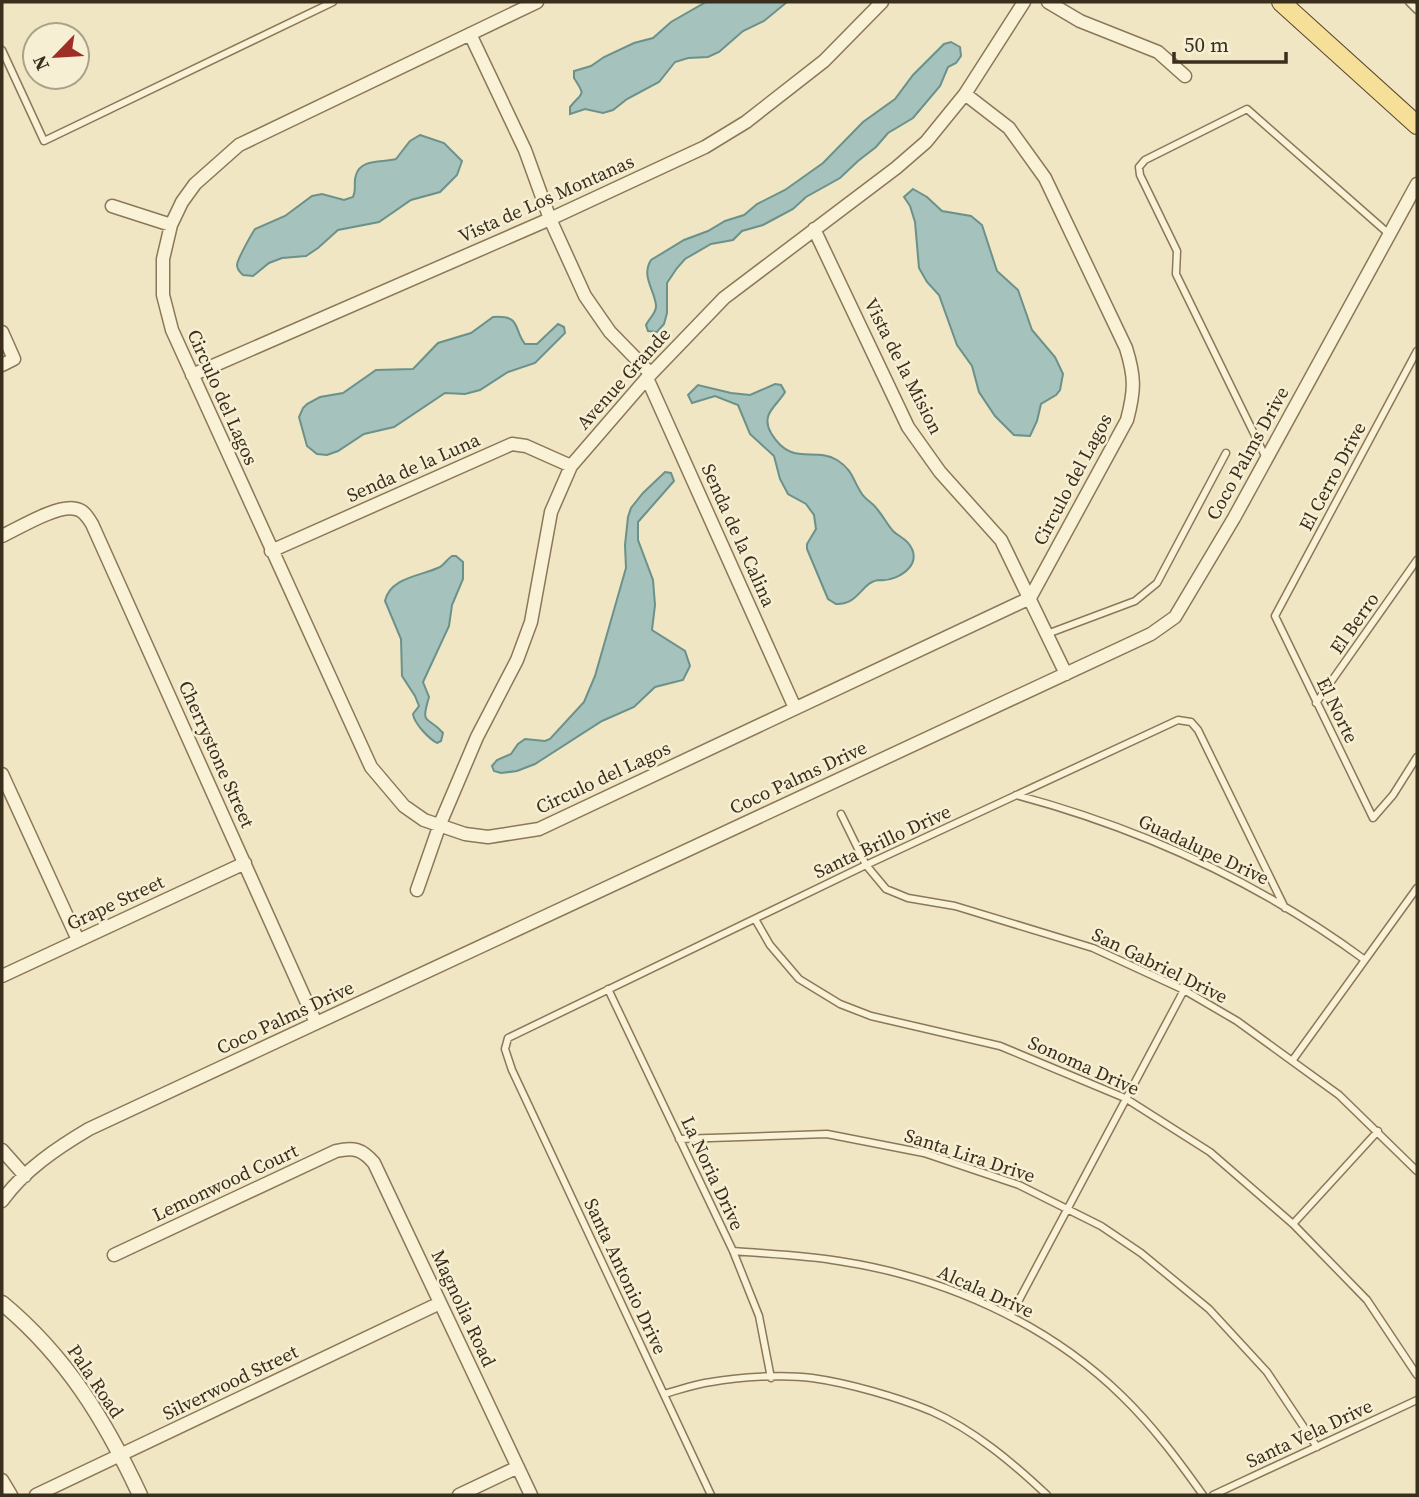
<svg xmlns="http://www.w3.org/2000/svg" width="1419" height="1497" font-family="'Source Serif 4',serif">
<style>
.water{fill:#a5c2bc;stroke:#6b918b;stroke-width:2}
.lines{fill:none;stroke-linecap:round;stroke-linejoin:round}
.service-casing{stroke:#8b7759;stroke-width:9}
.minor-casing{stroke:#8b7759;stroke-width:15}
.tertiary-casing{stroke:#8b7759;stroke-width:17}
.primary-casing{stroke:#58452d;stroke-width:20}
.service{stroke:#faf2d6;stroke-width:6}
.minor{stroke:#faf2d6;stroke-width:12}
.tertiary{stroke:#faf2d6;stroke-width:14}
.primary{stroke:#f5df99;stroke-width:18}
.labels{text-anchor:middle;stroke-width:5;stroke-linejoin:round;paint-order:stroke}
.street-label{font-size:19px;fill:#3a2e1d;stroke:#f7efd3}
</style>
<rect width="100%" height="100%" fill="#f0e6c3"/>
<path class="water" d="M706,2H787L764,21L743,31L719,52L708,57L688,58L675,62L659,82L627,99L613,110L603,113L585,109L570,114V107C583,91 586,97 574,78V71L591,66L604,57L634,43L653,38L671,22Z
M951,42L960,47L961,56L956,63L948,67L940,86L913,118L888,133L876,147L858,161L840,178L806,197L793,209L776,218L763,225L742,231L733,240L711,244L685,259L677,268L667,283V313L664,324L657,332L648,331L646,325C649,318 657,313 656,305C654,289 641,276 651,260L684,240L708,231L725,221L744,215L757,204L785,190L823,163L863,122L895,99L913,75L944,44Z
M420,135L444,143L462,161L457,175L440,192L411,200L379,222L338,230L318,248L306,256L282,258L269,263L253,276L243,275C240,272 237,270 237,265C237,260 251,235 255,229L285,216L312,196L322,194L344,200L353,197C357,189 353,183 356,175C361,158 383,163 396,159L410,141Z
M913,189L927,197L942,211L971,216L982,225L997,271L1018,290L1032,330L1055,357L1063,374L1060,390L1056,395L1041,404L1037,421L1030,436L1014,435L995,416L979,392L972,366L957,345L939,295L927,282L919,268L915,222L910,206L904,197Z
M493,317C522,315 513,329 525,344H537L558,324L564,327L565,333L535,363L508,372L480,390L465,394L445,393L394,427L364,434L338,451L327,455L317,454L307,446L299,417L303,408L307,404L320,397L343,393L376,370L413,369L438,343L471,333Z
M775,384L781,385L785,392C777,406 760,414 771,433C792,468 814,446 837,460C853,470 853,481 862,494C866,500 873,503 877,509C883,516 887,524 893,531C899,537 908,539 912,549C915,555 914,563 909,568C902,576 890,581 880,580C862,580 860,605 836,604L828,599L807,549V544L816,529L814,515L806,504L788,494L780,479L774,456L750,434L738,405L715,396L692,403L688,395L698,385L731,393L750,395Z
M665,472L671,473L674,481L638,522V540L653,580L655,605L652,630L685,651L690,666L683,680L655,687L634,707L602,721L535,764L517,771L501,773L494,771L492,766L497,760L511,754L518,744L525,739L545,741L550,739L584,702L595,676L626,568L625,545L628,517L631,508L643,493Z
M452,556H456L463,562V579L452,605L449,626L423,682L429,697C420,727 428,715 443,733L441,741L437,743C428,738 414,723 413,714L419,706L415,696L402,676L401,639L385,601C390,577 422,576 440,567C445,564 447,559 452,556Z"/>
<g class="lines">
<g class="service-casing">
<path id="service" d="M1409,2L1417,10
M2,50L44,141L333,2
M1417,351L1275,616L1373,818L1393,795L1417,757
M1266,458L1176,274L1177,251L1140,175L1139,167L1145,160L1247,109L1389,234
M1047,634L1135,601L1157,583L1226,453
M1316,703L1417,560
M1016,795C1143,829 1259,882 1365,960
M841,814L866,865L886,889L908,898L955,906L1093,948L1184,990L1237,1021L1339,1095L1417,1171
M755,919L770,945L799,979L840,1004L871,1016L1000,1046L1125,1098L1210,1152L1293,1224L1367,1300L1417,1375
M608,989L733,1251L759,1316L771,1378
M1292,1061L1417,888
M679,1139L827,1134L924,1153L1019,1185L1101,1226L1141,1253L1209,1309L1267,1372L1317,1447
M1293,1224L1378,1131
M733,1251C768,1254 804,1255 839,1261C943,1277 1046,1322 1122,1396C1153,1426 1178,1460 1203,1495
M1011,1315L1184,990
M664,1394C679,1390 695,1384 711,1382C740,1377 783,1374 812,1378C848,1383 897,1397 931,1411C974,1430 1013,1463 1047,1495
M711,1495L512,1070L505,1049L508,1038L866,865L1178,720L1191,722L1198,730L1285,908
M1213,1495L1417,1400"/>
</g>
<g class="minor-casing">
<path id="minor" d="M537,2L239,145L195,184L182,202L171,225L163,259V295L172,330L371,767L404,806L424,820L465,834L488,837L539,829L1030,598L1127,420C1135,390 1135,377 1126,348L1045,178L1009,128L965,94
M1048,2L1080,21L1158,52L1185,76
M470,34L525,150L550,219L585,296L610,332L651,374
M112,206L171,225
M814,229L908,427L940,472L1001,540L1066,674
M2,332L14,359L2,365
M192,375L550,219L705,147L746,122L824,61L882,2
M647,378L795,708
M2,536C19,528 58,504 76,509C84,510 88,518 92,524L316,1023
M271,551L512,444L526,446L571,466
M2,774L78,940
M417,890L440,824L477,737L517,660L531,622L551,512L571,466L647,378L724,298L896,168L926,142L965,94L1024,2
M2,976L245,863
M2,1150L25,1176
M2,1201C24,1170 57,1148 89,1129L1151,634L1175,617L1234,518L1417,184
M114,1255L336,1151C354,1147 362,1149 374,1163L531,1495
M2,1480L11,1495
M36,1495L440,1303
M459,1495L518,1467"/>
</g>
<g class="tertiary-casing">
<path id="tertiary" d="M2,1303C66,1356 105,1420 140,1495"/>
</g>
<g class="primary-casing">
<path id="primary" d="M1281,2L1417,125"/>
</g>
<use href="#service" class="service"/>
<use href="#minor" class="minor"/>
<use href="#tertiary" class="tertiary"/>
<use href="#primary" class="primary"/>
</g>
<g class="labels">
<g class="street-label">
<text transform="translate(546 198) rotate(-24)" y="7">Vista de Los Montanas</text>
<text transform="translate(904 366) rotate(63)" y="7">Vista de la Mision</text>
<text transform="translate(623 378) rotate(-48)" y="7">Avenue Grande</text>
<text transform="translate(223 397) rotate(66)" y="7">Circulo del Lagos</text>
<text transform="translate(1247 453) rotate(-61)" y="7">Coco Palms Drive</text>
<text transform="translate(413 467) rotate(-24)" y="7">Senda de la Luna</text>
<text transform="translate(1332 476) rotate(-62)" y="7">El Cerro Drive</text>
<text transform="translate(1072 479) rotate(-62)" y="7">Circulo del Lagos</text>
<text transform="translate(739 535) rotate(66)" y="7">Senda de la Calina</text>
<text transform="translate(1354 623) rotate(-55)" y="7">El Berro</text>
<text transform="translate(1338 710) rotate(64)" y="7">El Norte</text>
<text transform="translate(217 754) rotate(66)" y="7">Cherrystone Street</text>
<text transform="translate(603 777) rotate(-25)" y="7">Circulo del Lagos</text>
<text transform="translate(798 777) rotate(-25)" y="7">Coco Palms Drive</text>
<text transform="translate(882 841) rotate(-25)" y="7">Santa Brillo Drive</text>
<text transform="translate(1204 849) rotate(25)" y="7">Guadalupe Drive</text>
<text transform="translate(115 902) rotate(-25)" y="7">Grape Street</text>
<text transform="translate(1160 965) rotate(26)" y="7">San Gabriel Drive</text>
<text transform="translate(285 1017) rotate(-25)" y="7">Coco Palms Drive</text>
<text transform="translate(1084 1065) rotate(24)" y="7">Sonoma Drive</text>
<text transform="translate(970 1155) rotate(18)" y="7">Santa Lira Drive</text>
<text transform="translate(713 1173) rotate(65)" y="7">La Noria Drive</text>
<text transform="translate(225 1182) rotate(-25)" y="7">Lemonwood Court</text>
<text transform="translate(626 1276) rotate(65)" y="7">Santa Antonio Drive</text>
<text transform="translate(986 1291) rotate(24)" y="7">Alcala Drive</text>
<text transform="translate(464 1308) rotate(65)" y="7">Magnolia Road</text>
<text transform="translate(96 1381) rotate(56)" y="7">Pala Road</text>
<text transform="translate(230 1382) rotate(-26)" y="7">Silverwood Street</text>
<text transform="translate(1309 1433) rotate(-25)" y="7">Santa Vela Drive</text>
</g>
</g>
<rect width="1419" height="1497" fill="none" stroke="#3a2e1d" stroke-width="7"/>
<g transform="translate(56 56) rotate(245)"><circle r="33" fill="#f7efd3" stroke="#aba28a" stroke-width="2"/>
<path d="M0-5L12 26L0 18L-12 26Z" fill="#9d2f26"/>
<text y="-10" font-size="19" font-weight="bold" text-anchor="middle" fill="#3a2e1d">N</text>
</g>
<path d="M1174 52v10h112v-10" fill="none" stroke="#3a2e1d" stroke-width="3.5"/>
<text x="1184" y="52" font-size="21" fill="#3a2e1d" stroke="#f7efd3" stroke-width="5" paint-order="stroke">50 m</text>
</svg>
